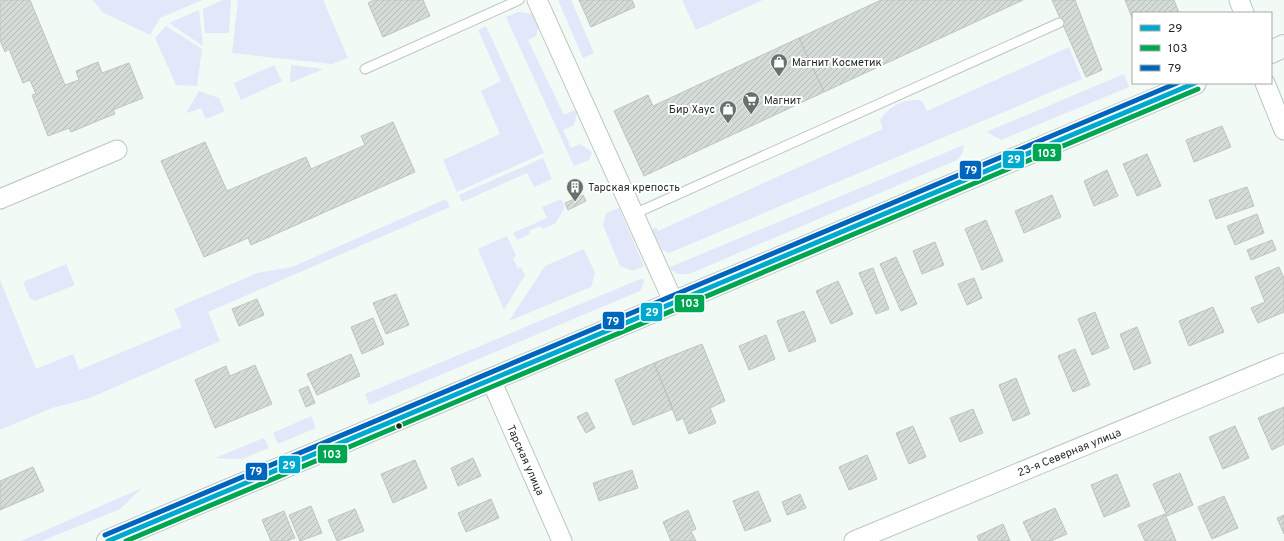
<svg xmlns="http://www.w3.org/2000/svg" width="1284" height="541" font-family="Overpass,sans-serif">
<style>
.green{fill:#e2e8fa}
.building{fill:url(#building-hatch);stroke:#bdc5c0}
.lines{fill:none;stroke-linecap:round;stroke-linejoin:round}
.lane-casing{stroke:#bec6c1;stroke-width:11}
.street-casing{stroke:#bec6c1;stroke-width:21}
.secondary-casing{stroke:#bec6c1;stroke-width:24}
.lane{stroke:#fdfefd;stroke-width:9}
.street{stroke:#fdfefd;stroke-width:19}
.secondary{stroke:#f4f8f6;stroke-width:22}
.bus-1-casing{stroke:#fff;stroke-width:8}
.bus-2-casing{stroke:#fff;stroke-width:8}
.bus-3-casing{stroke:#fff;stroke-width:8}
.bus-1{stroke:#00a9ce;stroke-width:5}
.bus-2{stroke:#00a651;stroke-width:5}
.bus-3{stroke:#0065bd;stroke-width:5}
.bus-dot{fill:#1f2722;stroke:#fff;stroke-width:1.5}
.labels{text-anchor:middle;stroke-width:4;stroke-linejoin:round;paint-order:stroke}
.poi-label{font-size:11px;fill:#1f2722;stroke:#fff;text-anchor:start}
.street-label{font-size:11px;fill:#1f2722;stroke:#fff}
.line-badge{stroke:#fff;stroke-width:1.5}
.badge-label{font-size:11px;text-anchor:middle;font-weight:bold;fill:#fff}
</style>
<defs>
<pattern id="building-hatch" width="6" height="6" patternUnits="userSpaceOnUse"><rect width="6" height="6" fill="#d5dcd7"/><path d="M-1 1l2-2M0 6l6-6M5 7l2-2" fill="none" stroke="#b6bdb8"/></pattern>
</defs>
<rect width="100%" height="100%" fill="#f1faf4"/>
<path class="green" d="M93,0H202L160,18L150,35L102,12Z
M223,0H231L229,33H205L203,9Z
M238,0H323L348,58L332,64L232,53Z
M558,0H571L594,53L583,58Z
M682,0H763L696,30Z
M199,10L203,46L169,23Z
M518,12L533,14L539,25L536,36L528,40L564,115L574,110L577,112L574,125L563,130L571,148L580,144L592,152L589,160L574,166L506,17Z
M166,26L202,49L197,86L176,85L155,38Z
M486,26L544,153L457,192L443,160L500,134L481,91L501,81L478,30Z
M1069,47L1082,79L669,253L662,250L652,229L656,227L658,231L883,129L880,120C888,107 906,97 922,101L927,111Z
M274,65L282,81L241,100L234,83Z
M291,65L323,69L290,83Z
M1124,74L1129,87L1001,140L986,132Z
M199,91L219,98L225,111L206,119L201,108L188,113L187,111Z
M964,145L962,154L957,160L689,274H678L671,270L670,267Z
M543,158L552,179L534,187L527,173L462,202L459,195Z
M446,199L450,207L208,312L220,341L90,398L52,408L0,430V280L36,369L73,354L79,370L182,327L174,309L257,273L292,267Z
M561,199L565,207L556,223L542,229L541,226L529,231L530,234L517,240L513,233L547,218L542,207Z
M619,208L644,266L633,271L620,266L603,225L606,213Z
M507,236L516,256L513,258L518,269L521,267L525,275L504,310L478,249Z
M584,249L595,273L591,287L509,321L545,266Z
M66,264L75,285L35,301L30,298L23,282Z
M643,278L644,282L640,291L369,405L365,394Z
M311,416L316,428L278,444L273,433Z
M264,438L269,448L242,459L215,458Z
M142,488L120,509L42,541H21Z"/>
<path class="building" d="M0,0H30L65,85L79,80L76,71L98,62L102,73L129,63L143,98L113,110L115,114L102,119L71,132L69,128L48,136L32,95L36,94L30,80L23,83L9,49L5,52L0,40Z
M374,0H423L430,16L383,37L368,3Z
M579,0H632L635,7L591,27Z
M881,0H1023L824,92L799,38Z
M1052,0H1075L1102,70L1086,77Z
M1125,0H1174L1179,13H1133V20Z
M799,38L824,92L644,176L614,111L648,95L653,106Z
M393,122L415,172L251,245L248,238L204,257L161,161L205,142L227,191L306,157L311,169L365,145L361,136Z
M1222,126L1231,147L1194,162L1186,140Z
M1147,154L1161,186L1137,196L1123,164Z
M1107,170L1118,196L1094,206L1084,181Z
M1247,187L1254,206L1216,219L1209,200Z
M583,195L586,201L568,210L565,203Z
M1052,195L1061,217L1024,233L1015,211Z
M1257,214L1264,233L1235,245L1227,226Z
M986,220L1003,261L982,270L965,229Z
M1272,240L1276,250L1251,260L1247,250Z
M935,242L944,265L922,274L913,251Z
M896,257L917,304L901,311L880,264Z
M1279,267L1284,278V312L1258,323L1251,308L1265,302L1255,277Z
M873,268L889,309L876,314L859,273Z
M974,278L982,298L967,305L958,284Z
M838,281L853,314L831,324L816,291Z
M396,294L409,325L386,334L373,303Z
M257,299L264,315L239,326L232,309Z
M1213,307L1224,332L1189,346L1179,321Z
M804,311L816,341L789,352L777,321Z
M1095,312L1109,348L1092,355L1078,319Z
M373,318L384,344L362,354L351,327Z
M1137,327L1151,363L1134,370L1120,334Z
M766,335L775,359L749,370L739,346Z
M702,344L725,401L710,408L716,423L689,434L683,418L677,421L654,363Z
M1075,349L1090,385L1073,392L1058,356Z
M351,354L360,376L317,395L307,374Z
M654,363L673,409L633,425L615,380Z
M255,365L272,404L215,428L195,380L226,366L230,376Z
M1016,378L1030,414L1013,421L999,385Z
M308,386L315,403L306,407L299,390Z
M1284,407V444L1272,450L1258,418Z
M973,409L983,433L960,442L950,418Z
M587,412L595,428L586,433L577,417Z
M913,426L926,457L909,464L896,433Z
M1235,426L1249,458L1223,469L1209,437Z
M867,455L877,479L849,490L839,467Z
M473,458L481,476L458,486L451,468Z
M415,460L427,488L393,503L381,474Z
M33,467L44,491L0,510V481Z
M632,470L638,488L599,501L593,483Z
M1180,473L1193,505L1167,516L1153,484Z
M1117,474L1130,506L1104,517L1091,485Z
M758,491L771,521L745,531L733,501Z
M800,494L806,508L787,515L782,502Z
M1224,496L1238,528L1212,539L1198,507Z
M491,499L499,518L466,532L458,513Z
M311,506L322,533L300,541L289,515Z
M1055,508L1067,534L1051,541H1032L1023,522Z
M355,509L364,531L337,541L328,520Z
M688,510L696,529L691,531L696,541H671L663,522Z
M284,511L295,538L287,541H271L262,520Z
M1165,514L1176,541H1145L1138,525Z
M1284,515V534L1277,518Z
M1003,524L1010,541H979L977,536Z"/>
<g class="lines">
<g class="lane-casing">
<path id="lane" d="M365,69L519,0
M634,214L1059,23"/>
</g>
<g class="street-casing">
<path id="street" d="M537,0L674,303
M1239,0L1244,13
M1265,83L1284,130
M0,199L117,150
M491,380L562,541
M854,541L1284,363"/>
</g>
<g class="secondary-casing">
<path id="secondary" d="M1271,52L1284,46
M108,541L1195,83"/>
</g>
<use href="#lane" class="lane"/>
<use href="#street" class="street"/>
<use href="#secondary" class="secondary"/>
<g class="bus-1-casing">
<path id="bus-1" d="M108,541L1195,83"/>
</g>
<g class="bus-2-casing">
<path id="bus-2" d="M126,541L1198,89"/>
</g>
<g class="bus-3-casing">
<path id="bus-3" d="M105,535L1177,83"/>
</g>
<use href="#bus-1" class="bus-1"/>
<use href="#bus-2" class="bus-2"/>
<use href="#bus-3" class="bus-3"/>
</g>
<defs>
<g id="shop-pin" transform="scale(0.9)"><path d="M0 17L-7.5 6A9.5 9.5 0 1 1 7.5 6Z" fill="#68716c" stroke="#fff"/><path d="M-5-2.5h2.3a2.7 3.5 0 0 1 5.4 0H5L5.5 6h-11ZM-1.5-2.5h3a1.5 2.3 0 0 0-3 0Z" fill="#fff"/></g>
<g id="supermarket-pin" transform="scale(0.9)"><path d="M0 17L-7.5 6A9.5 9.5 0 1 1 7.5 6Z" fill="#68716c" stroke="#fff"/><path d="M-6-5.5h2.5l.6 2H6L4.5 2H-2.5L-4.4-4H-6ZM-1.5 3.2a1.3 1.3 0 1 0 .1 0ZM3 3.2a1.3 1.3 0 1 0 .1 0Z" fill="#fff"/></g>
<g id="building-pin" transform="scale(0.9)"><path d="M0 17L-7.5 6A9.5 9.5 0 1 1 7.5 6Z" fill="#68716c" stroke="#fff"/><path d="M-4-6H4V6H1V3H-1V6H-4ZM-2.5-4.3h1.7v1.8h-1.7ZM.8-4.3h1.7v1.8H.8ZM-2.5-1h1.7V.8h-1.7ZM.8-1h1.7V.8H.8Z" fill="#fff"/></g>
</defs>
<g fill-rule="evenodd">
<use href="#shop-pin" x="779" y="62"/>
<use href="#supermarket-pin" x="751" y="100"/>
<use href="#shop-pin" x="728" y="109"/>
<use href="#building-pin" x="575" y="187"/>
</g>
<circle class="bus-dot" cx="399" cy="426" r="3.5"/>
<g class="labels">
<g class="poi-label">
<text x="792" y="66">Магнит Косметик</text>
<text x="764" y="104">Магнит</text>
<text x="715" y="113" text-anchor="end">Бир Хаус</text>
<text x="588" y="191">Тарская крепость</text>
</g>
<g class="street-label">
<text transform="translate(1069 452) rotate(-22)" y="4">23-я Северная улица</text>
<text transform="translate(526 460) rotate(66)" y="4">Тарская улица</text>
</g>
</g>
<g class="line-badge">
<rect x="1032" y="143" width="30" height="19" rx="4" fill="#00a651"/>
<rect x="1002" y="150" width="23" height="19" rx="4" fill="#00a9ce"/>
<rect x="959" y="160" width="23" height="20" rx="4" fill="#0065bd"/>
<rect x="674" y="294" width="31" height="19" rx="4" fill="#00a651"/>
<rect x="640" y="302" width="23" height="20" rx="4" fill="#00a9ce"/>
<rect x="602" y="311" width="23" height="19" rx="4" fill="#0065bd"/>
<rect x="317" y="444" width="31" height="20" rx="4" fill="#00a651"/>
<rect x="278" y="455" width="23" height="19" rx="4" fill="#00a9ce"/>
<rect x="245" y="462" width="23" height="19" rx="4" fill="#0065bd"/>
</g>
<g class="badge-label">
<text x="1047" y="157">103</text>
<text x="1014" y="163">29</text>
<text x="971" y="174">79</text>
<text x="690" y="307">103</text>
<text x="652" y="316">29</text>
<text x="613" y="325">79</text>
<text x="332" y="458">103</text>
<text x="289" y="469">29</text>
<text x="256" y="475">79</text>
</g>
<rect x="1132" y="12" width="140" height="72" fill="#ffffff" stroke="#a5a9a7"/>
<rect x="1140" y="25" width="20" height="6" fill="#00a9ce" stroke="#a5a9a7"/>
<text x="1168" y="32" font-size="12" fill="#1f2722">29</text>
<rect x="1140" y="45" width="20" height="6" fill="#00a651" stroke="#a5a9a7"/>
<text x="1168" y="52" font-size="12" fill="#1f2722">103</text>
<rect x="1140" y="65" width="20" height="6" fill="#0065bd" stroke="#a5a9a7"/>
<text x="1168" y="72" font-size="12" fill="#1f2722">79</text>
</svg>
